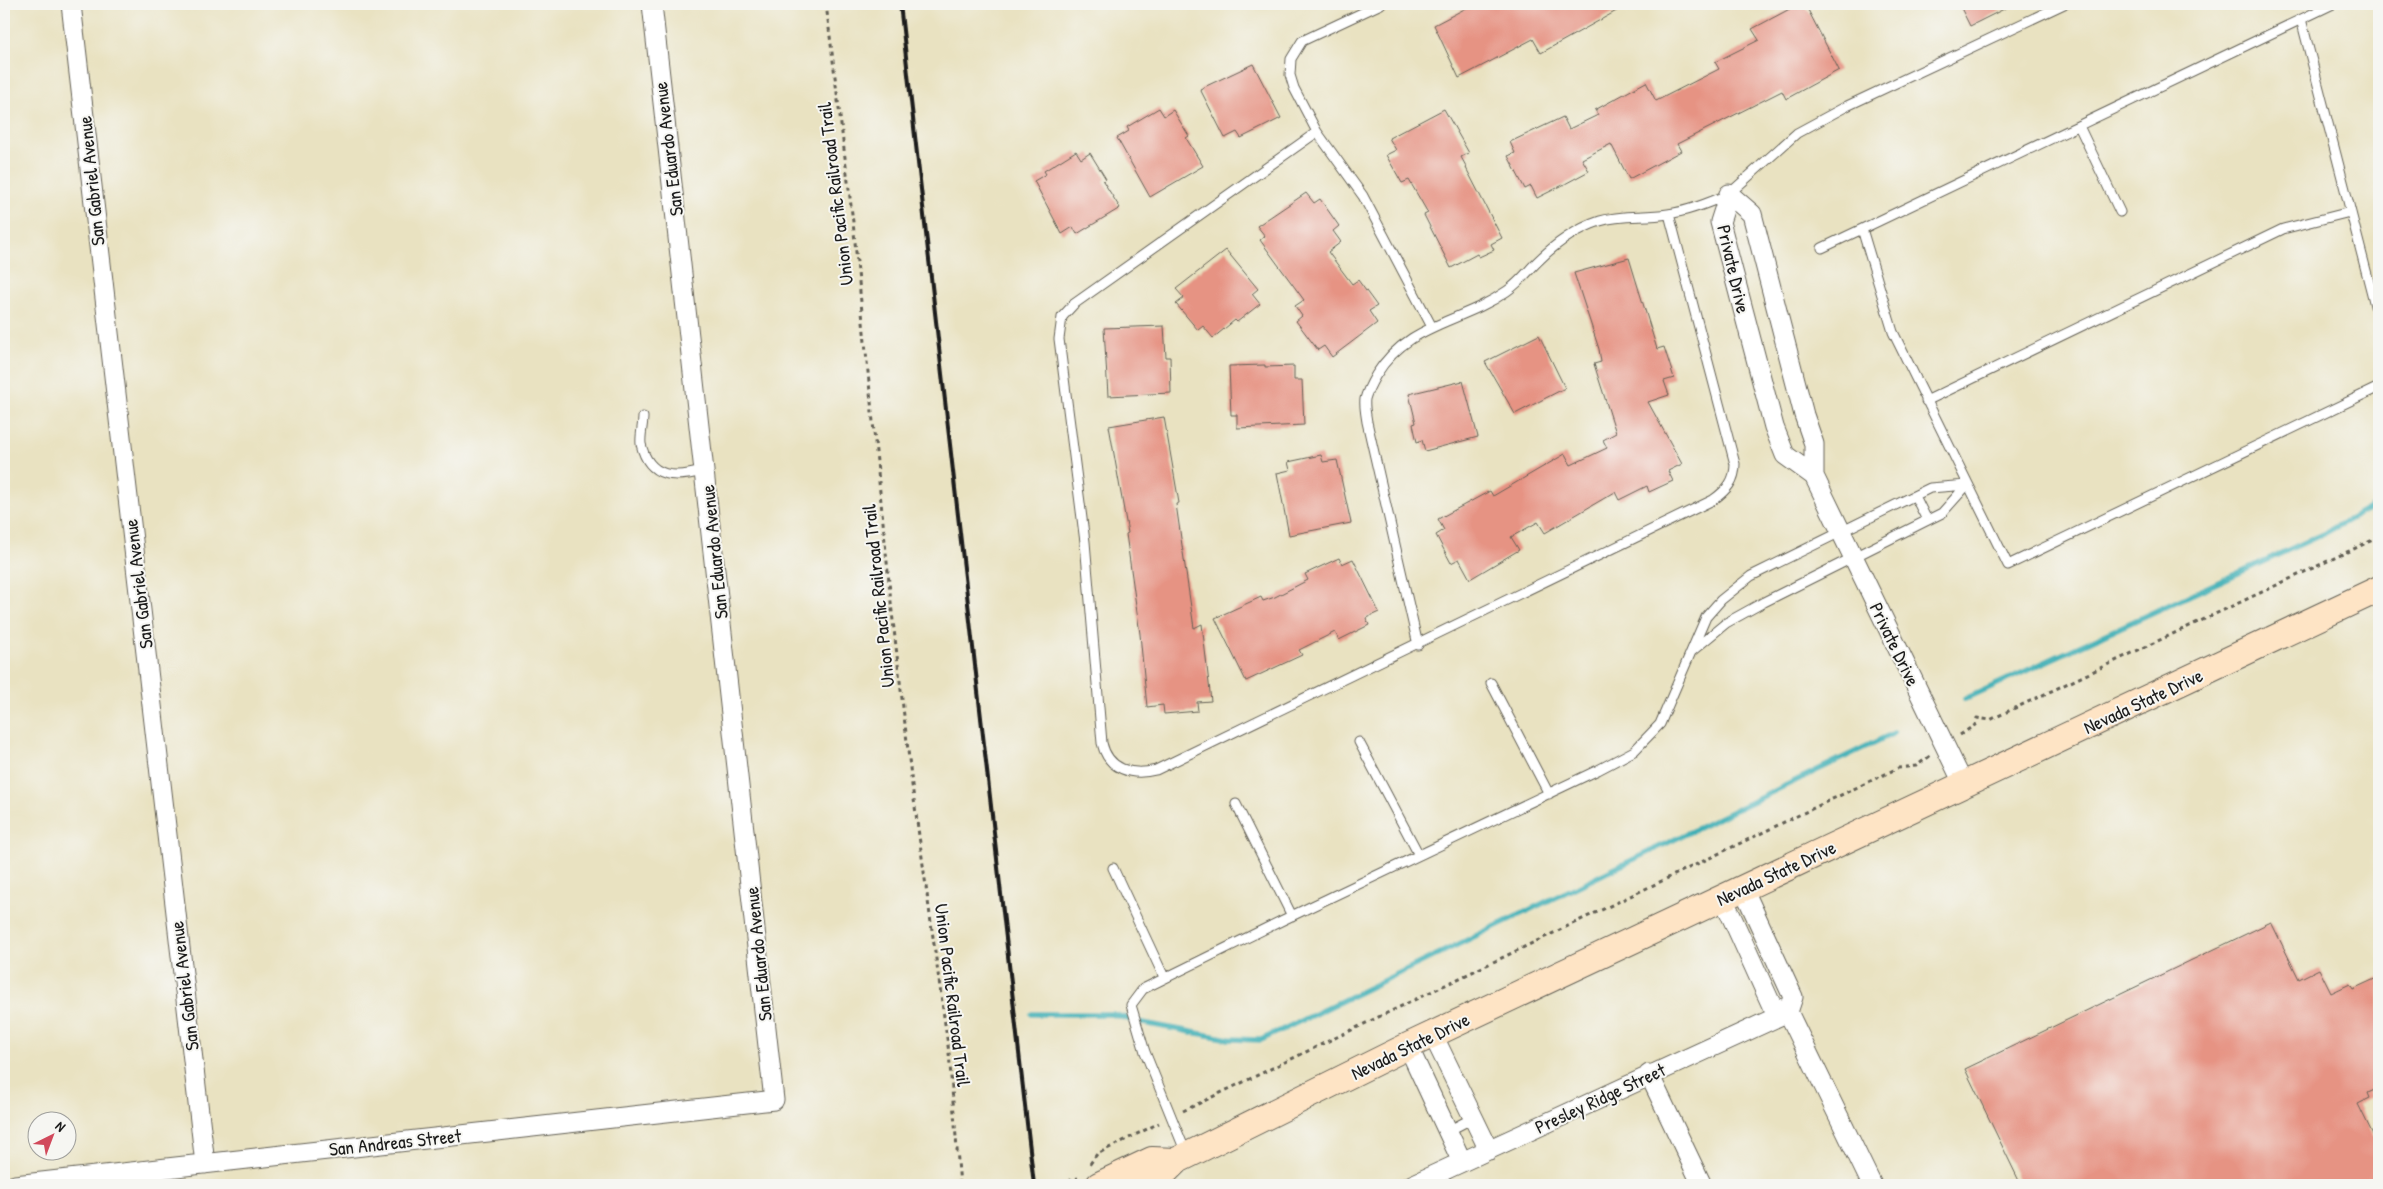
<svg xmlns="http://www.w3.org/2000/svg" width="2383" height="1189" font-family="'Patrick Hand',sans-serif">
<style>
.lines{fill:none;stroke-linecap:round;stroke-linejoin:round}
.stream{stroke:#3eafb5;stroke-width:5.5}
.building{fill:#e69383}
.lane-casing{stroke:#646156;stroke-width:11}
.street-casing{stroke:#646156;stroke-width:21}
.secondary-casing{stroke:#646156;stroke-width:28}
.path{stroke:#646156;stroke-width:3;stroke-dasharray:4 4;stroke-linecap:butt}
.lane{stroke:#fff;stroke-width:9}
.street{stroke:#fff;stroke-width:19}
.secondary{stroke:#fee4c5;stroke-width:26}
.rail{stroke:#1c1c1c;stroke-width:4}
.labels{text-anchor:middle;stroke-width:4;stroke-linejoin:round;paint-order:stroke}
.street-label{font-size:19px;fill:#1c1c1c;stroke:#f6f6f2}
</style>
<rect width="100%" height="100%" fill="#f6f6f2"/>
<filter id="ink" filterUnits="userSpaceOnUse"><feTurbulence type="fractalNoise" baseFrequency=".02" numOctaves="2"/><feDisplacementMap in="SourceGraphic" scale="10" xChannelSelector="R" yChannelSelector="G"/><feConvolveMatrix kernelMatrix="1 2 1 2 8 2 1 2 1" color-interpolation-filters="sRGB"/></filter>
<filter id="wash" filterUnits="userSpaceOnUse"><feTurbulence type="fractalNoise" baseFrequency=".0096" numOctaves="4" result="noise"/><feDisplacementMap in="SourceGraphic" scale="20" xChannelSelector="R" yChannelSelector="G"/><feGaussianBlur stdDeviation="1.12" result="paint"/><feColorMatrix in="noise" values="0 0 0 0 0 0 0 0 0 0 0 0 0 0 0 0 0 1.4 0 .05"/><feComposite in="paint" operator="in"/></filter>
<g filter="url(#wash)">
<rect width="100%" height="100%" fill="#e9e2c1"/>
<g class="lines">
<path class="stream" d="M1965,699L2325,533L2379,503
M1032,1014H1112L1138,1022L1229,1039L1261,1040L1894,733"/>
</g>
<g id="blocks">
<path class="building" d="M1474,4H1629L1541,53L1533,39L1459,78L1434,25Z
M1799,4H1805L1839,70L1786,99L1782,91L1677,144L1681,151L1629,179L1611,144L1582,159L1589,171L1563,185L1537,198L1531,186L1525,189L1508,156L1515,153L1510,142L1563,117L1569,129L1598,115L1595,110L1646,82L1656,101L1719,69L1715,62L1759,40L1752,29Z
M1959,4H2014L1970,26Z
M1253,64L1281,118L1241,138L1237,132L1225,138L1200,89Z
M1159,108L1164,116L1173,110L1189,136L1186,138L1203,166L1150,197L1117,138L1129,131L1127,127Z
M1444,109L1469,153L1461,157L1467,168H1466L1502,238L1491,244L1494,250L1479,257L1477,254L1451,268L1424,215L1428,213L1409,180L1402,183L1386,155L1396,150L1389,138Z
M1076,151L1081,159L1090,153L1106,179L1103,181L1120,208L1077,234L1073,227L1062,234L1034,181L1046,174L1044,171Z
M1306,193L1314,203L1320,199L1339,226L1333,231L1341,242L1328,252L1352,284L1358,280L1377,306L1369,311L1377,323L1332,357L1324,346L1318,350L1296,321L1302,316L1295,306L1304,300L1260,240L1265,236L1257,226Z
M1226,250L1258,289L1252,294L1260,304L1237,322L1235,320L1213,338L1203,326L1198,330L1176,304L1184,298L1176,289Z
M1629,258L1657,349L1664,347L1674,378L1664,381L1669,395L1648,402L1682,464L1668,471L1673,481L1649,492L1647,486L1619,500L1615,492L1545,533L1538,522L1511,537L1519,550L1470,579L1459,559L1451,563L1436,535L1444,530L1438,519L1490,491L1493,496L1565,454L1571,465L1607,448L1603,440L1616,433L1594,364L1601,362L1599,349L1574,273Z
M1164,326L1166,357H1170L1171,393L1108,396L1104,328Z
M1539,335L1565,388L1515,414L1485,362Z
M1265,365V367L1294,366V380H1302L1304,425L1237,428V415H1231L1229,366Z
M1463,381L1478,437L1425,451L1422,440L1417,442L1413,424L1416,423L1409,394Z
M1164,417L1179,503L1176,504L1194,628L1202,624L1211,701L1197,702L1198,711L1164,714L1163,705L1147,707L1140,634L1126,534L1128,533L1109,426Z
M1321,455L1323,462L1337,460L1351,523L1289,535L1277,473L1290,470L1288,462Z
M1339,558L1342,564L1353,559L1379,612L1366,618L1369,625L1339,640L1335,632L1299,650L1302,655L1246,681L1215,618L1261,597L1263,601L1275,597L1308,580L1305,574Z
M2271,922L2299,979L2319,969L2331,993L2350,984L2353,989L2379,977V1088L2368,1093L2370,1098L2358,1104L2379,1147V1185H2021L1965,1069Z"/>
</g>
</g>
<g filter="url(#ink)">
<use href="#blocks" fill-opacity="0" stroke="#646156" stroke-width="1"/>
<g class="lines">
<g class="lane-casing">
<path id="lane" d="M1381,4L1302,41L1291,59L1290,75L1294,88L1317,132L1363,196L1432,327
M2333,4L1862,229L1893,332L2008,565L2379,387
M2301,19L2379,321
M2079,126L2120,212
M1317,132L1074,304L1062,317L1059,339L1085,542L1102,743C1108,770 1132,776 1156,770L1713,500C1727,490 1735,481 1735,464L1669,214
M1822,248L1862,229
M1926,401L2283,229L2350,212
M643,417C643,425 640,436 641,444C649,479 676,479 705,470
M1915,496L1927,520
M1418,645L1367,422C1366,415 1364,406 1365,399C1367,391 1372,382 1376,375C1409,322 1460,324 1507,291C1519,283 1527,272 1537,262C1555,244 1576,229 1600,221C1622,214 1645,218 1668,214C1689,211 1709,203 1729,194L1797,133L1847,106L2064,4
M1692,651L1726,623L1764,602L1942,513L1967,485
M1491,683L1549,794
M1359,742L1419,855
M1236,804L1292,916
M1113,868L1164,977
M1448,1131L1473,1118
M1186,1153L1145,1052L1131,1005L1143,989L1283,920L1598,770L1634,751L1660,724L1706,617L1721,600L1751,576L1930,488L1967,485"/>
</g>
<g class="street-casing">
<path id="street" d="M71,4L205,1164
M1814,476L1785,455L1774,427L1720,222L1729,194L1752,214L1804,415L1814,444V476L1964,785
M1743,888L1793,997L1788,1012L1872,1185
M1723,898L1772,1006L1788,1012
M1433,1035L1489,1150
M1408,1046L1462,1162
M1649,1074L1702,1185
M15,1185L774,1100L652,4
M1412,1185L1788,1012"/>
</g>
<g class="secondary-casing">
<path id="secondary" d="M1099,1185L1152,1160L1176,1161
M1148,1185L1156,1181L1176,1161L1408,1046L2379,589"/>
</g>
<path class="path" d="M826,4L853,222L892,612L912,785L949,1053L960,1185
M1960,735L1975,725L1977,718L1990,720L1996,717L2379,537
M1183,1111L1824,803L1898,768L1916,766L1930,756
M1090,1164L1097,1154L1159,1123
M1053,1185L1078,1178"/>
<use href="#lane" class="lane"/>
<use href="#street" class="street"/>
<use href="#secondary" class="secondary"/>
<path class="rail" d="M900,4L1034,1185"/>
</g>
</g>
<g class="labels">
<g class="street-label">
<text transform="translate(668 149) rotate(-97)" y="7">San Eduardo Avenue</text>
<text transform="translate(91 181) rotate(-96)" y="7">San Gabriel Avenue</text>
<text transform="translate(835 194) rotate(-97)" y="7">Union Pacific Railroad Trail</text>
<text transform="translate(1734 269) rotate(77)" y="7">Private Drive</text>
<text transform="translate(714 552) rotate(-96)" y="7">San Eduardo Avenue</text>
<text transform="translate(138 584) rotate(-97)" y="7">San Gabriel Avenue</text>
<text transform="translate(878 596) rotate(-96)" y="7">Union Pacific Railroad Trail</text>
<text transform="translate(1895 644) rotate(64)" y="7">Private Drive</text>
<text transform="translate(2143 701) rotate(-25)" y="7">Nevada State Drive</text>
<text transform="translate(1776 873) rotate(-25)" y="7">Nevada State Drive</text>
<text transform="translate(758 954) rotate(-96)" y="7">San Eduardo Avenue</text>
<text transform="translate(184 986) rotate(-97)" y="7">San Gabriel Avenue</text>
<text transform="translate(953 995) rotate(83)" y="7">Union Pacific Railroad Trail</text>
<text transform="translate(1410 1046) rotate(-26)" y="7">Nevada State Drive</text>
<text transform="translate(1600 1098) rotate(-25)" y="7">Presley Ridge Street</text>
<text transform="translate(395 1142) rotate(-6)" y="7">San Andreas Street</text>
</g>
</g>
<rect width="2383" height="1189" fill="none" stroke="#f6f6f2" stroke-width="20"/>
<g transform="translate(52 1136) rotate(42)"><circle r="24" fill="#f6f6f2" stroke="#9f9f9c"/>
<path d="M0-4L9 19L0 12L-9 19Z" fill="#d1495b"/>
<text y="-8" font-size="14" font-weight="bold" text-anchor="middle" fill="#1c1c1c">N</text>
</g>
</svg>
